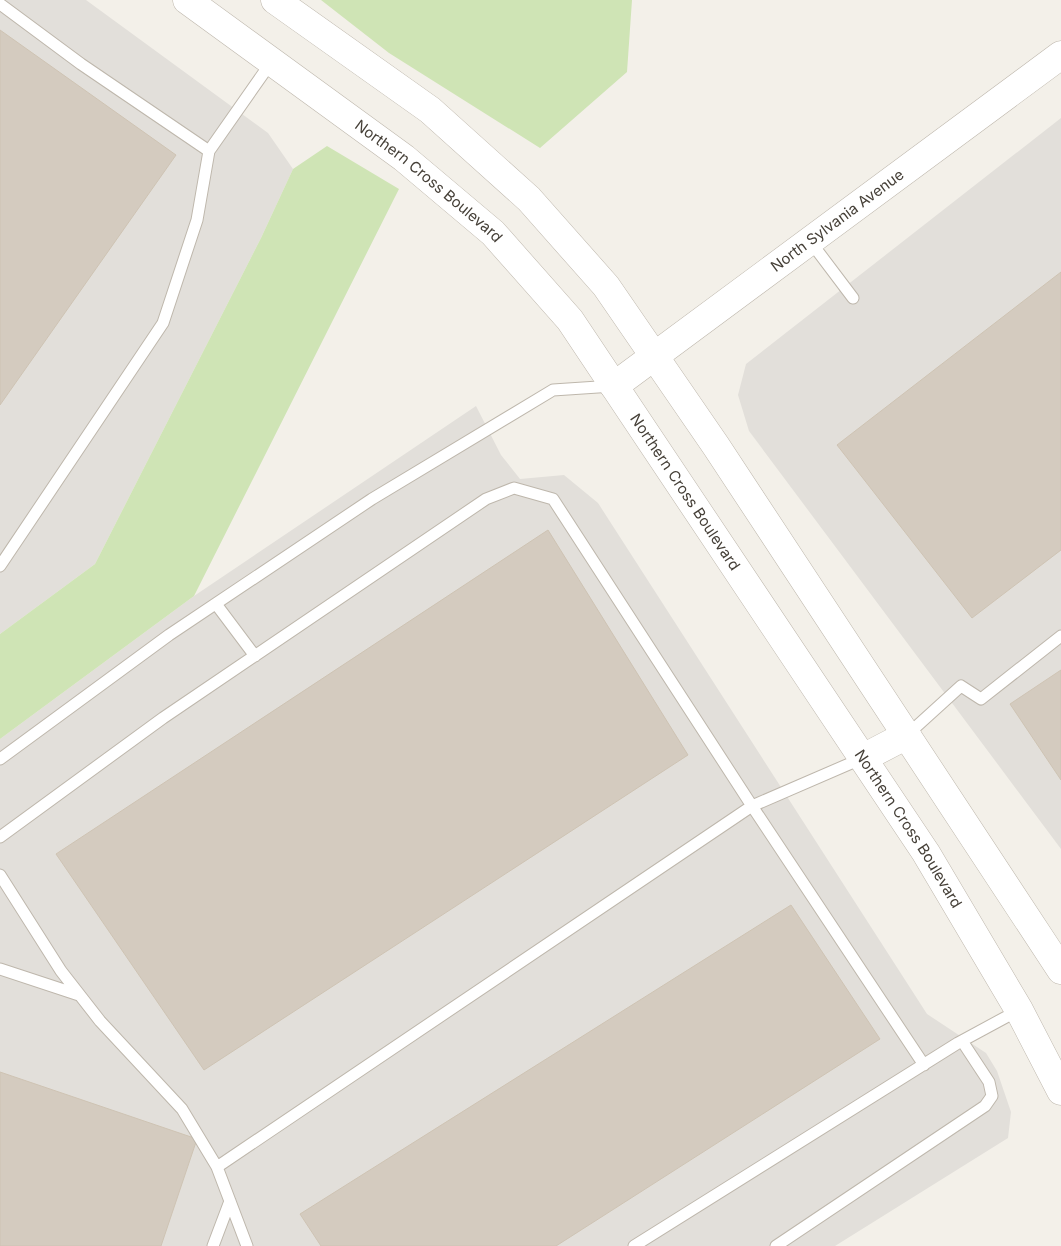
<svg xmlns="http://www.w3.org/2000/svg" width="1061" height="1246" font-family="Inter,sans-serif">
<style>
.industrial{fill:#e2dfda}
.green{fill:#cfe4b5}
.building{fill:#d4cbbf;stroke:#cec3b3}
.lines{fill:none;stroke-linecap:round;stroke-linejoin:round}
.service-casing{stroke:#beb7ac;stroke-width:13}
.tertiary-casing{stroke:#beb7ac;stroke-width:29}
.service{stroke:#fff;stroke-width:11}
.tertiary{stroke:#fff;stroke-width:28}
.labels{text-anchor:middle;stroke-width:4;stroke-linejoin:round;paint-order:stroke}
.street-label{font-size:15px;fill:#464038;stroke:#fff}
</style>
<rect width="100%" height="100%" fill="#f3f0e9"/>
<path class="industrial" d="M0,0H86L268,133L293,169L261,238L95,564L0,634Z
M1061,118V849L749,431L738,395L746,364Z
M476,406L501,455L520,479L564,475L598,503L927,1014L986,1053L997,1071L1011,1112L1008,1138L835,1246H0V739L194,596Z"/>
<path class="green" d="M321,0H632L627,72L540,148L389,53Z
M327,146L399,189L194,596L0,739V634L95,564L261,238L293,169Z"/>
<path class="building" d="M0,30L176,155L0,405Z
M1061,272V550L972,618L837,445Z
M548,530L688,755L204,1070L56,854Z
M1061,670V780L1010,704Z
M791,905L880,1039L556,1246H321L300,1214Z
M0,1072L197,1139L161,1246H0Z"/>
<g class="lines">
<g class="service-casing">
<path id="service" d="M0,4L81,64L209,151
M810,241L853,298
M0,566L163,323L197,220L209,151L272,61
M216,604L255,656
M907,735L961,686L981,699L1061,636
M0,759L169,635L372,499L553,390L613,386
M0,837L163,718L486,499L514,488L553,499L752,806L924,1065
M0,875L61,971L100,1021L182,1109L217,1167L247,1246
M0,969L79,995
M217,1167L752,806L863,758
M213,1246L230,1201
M634,1246L958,1043L1019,1010
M776,1246L985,1106L992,1096L989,1082L962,1041"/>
</g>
<g class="tertiary-casing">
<g id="tertiary">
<path id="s1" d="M187,0L404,158L493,233L570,320L926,853L1019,1010L1061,1091"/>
<path d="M275,0L430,110L529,199L606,286L716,446L1061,970"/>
<path id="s2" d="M614,386L1061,55"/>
<path d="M863,758L907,735"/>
</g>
</g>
<use href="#service" class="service"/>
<use href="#tertiary" class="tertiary"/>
</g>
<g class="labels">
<g class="street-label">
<text dy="5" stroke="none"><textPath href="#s1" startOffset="302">Northern Cross Boulevard</textPath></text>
<text dy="5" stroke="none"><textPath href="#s2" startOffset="278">North Sylvania Avenue</textPath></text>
<text dy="5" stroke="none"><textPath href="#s1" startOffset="708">Northern Cross Boulevard</textPath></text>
<text dy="5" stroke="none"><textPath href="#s1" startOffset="1112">Northern Cross Boulevard</textPath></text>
</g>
</g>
</svg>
